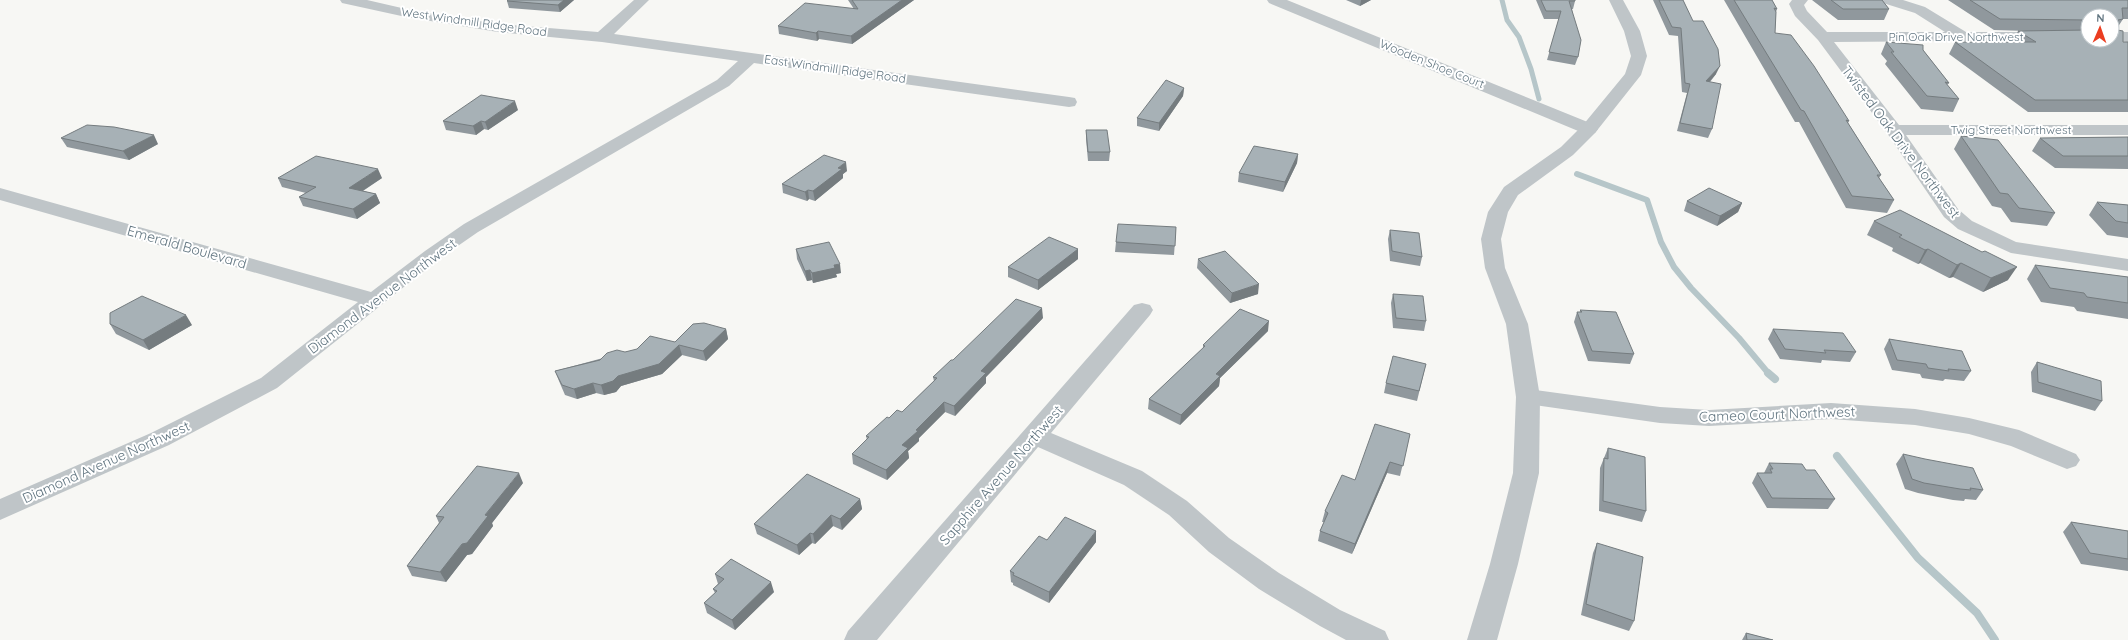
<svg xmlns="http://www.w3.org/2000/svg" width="2128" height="640" font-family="Quicksand,sans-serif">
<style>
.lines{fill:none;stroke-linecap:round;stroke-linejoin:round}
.stream-far2{stroke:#b6c6c9;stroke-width:5}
.stream-far1{stroke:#b6c6c9;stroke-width:6}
.stream{stroke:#b6c6c9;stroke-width:8}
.minor{fill:#bfc5c8;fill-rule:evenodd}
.tertiary{fill:#bfc5c8;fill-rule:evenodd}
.wall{fill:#90989d;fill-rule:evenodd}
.shaded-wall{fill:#757c7f}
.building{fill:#a7b1b6;stroke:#757c7f}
.labels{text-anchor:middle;stroke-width:4;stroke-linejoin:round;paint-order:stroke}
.far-street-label{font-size:12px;fill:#617580;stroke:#fff}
.street-label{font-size:14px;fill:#617580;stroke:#fff}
</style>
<rect width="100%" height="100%" fill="#f7f7f4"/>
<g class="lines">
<path class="stream-far2" d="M1502,0L1507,20L1519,37L1531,69L1539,99"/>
<path class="stream-far1" d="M1577,174L1647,200L1661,242L1674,267L1691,288L1739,338L1769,374"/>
<path class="stream" d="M1768,373L1775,379
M1837,456L1918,558L1977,613L1995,640"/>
<path class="minor" d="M340,0H367L406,9L498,24L598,32L634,0H649L614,34L1069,97L1075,98L1077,102L1075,106L1069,107L754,63L729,86L478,232L439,259L277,388L169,445L0,520V499L151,433L261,378L358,302L0,200V188L371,292L425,251L464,224L717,80L738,61L602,42L498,32L406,17L342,3Z
M1267,0H1287L1595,125L1598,129L1595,133L1589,134L1583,133L1269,3Z
M1792,0H1808L1804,5L1807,11L1827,32H1945L1915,13L1883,3L1881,0H1903L1925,7L1966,32H2088V40H2093L1834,42L1899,125H2128V135H1906L1958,209L1972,221L2016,242L2128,259V271L2011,253L1958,229L1944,217L1887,133L1818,40L1795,16L1789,4Z
M2112,32H2128V42L2107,40H2112Z
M1142,303L1150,305L1153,310L1150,315L1051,433L1142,471L1187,501L1229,538L1279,573L1340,610L1385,631L1389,640H1346L1320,626L1259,589L1209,552L1169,515L1124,485L1038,447L877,640H844L848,631L1134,305Z
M1528,389L1660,407L1709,410L1831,403L1915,409L1969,418L2019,430L2076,454L2080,460L2076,466L2067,469L2011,446L1969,434L1915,425L1831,419L1709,426L1660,423L1520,403L1516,397L1520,391Z"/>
<path class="tertiary" d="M1609,0H1623L1640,31L1647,56L1641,75L1595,133L1573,155L1518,195L1508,212L1501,239L1505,268L1528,324L1540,397L1539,473L1518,564L1497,640H1467L1490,564L1513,473L1516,397L1506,324L1485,268L1481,239L1488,212L1504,187L1561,147L1583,125L1625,74L1631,56L1624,31Z"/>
</g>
<path class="wall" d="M508,0H574L560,12L509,8L507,1Z
M848,0H914L852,44L819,39L817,41L779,34L778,26L854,9Z
M1346,0H1371L1360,6Z
M1536,0H1575V1L1573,9H1572L1578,57L1575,65L1547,60L1559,19H1544Z
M1653,0H1683L1716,74L1710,82L1712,129L1708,138L1677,131L1687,93L1682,92L1678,36L1669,35Z
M1724,0H1772L1777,9L1776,12L1775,33L1849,121L1848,123L1881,175L1879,178L1894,200L1887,213L1846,208L1799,122H1795Z
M1812,0H1882L1889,9L1884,20H1838Z
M1948,0H2128V19H2123L2116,30L2123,42H2128V112H2028L1949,54L1955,42H2012L2018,31H2027L1994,30ZM2088,16H2112V40H2088Z
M1886,42L1923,50L1949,83L1947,85L1959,99L1953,112L1921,109L1885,64L1887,61L1881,54Z
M1184,88L1183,96L1159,131L1137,126V118Z
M518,110L488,130L484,129L476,135L446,130L443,121Z
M1086,130L1110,152L1109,161H1088L1086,139Z
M1961,136L2055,213L2047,226L2011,222L2001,208L1992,206L1954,149Z
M2128,137V169L2055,168L2032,151L2040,138Z
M61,138L158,144L129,160L67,147Z
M1298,154L1297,163L1283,192L1238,182L1239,173Z
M847,171L843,174V178L815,201L809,199L807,201L783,193L782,184Z
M278,178H382L363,191L376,194L380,203L357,219L303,206L299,197L306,193L282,187Z
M1687,201L1742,203L1738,212L1717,226L1684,211Z
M2097,202L2128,205V238L2107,235L2089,215Z
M1874,221L2008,280L1983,292L1953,277L1949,278L1920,263L1918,264L1892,251L1893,248L1867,235Z
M1176,227L1174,255L1115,252L1116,242Z
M1390,230L1422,257L1420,266L1390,261L1388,239Z
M796,249L841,273L836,274L837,277L813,283L812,280L807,281L797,259Z
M1078,249V259L1038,290L1008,277V267Z
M1198,259L1258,294L1230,303L1197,268Z
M2035,265L2128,277V319L2077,311L2074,307L2041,302L2027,279Z
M1393,294L1426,321L1424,331L1393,328L1391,303Z
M1580,310L1634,354L1630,364L1588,361L1574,322L1577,312H1580Z
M1043,318L986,377V383L955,416L945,412L919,438V441L908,451L909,458L887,480L853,464L852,454L867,440L866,436L889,418L902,412L934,381L933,377L953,360Z
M110,324L192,325L149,350L116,334Z
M726,329L728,339L706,361L682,355L662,374L621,386L616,392L604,395L596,393L577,399L565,395L559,381L555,371L625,352L675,342Z
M1773,329L1856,352L1850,362L1822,360L1821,363L1780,359L1768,339Z
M1268,331L1220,378L1219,386L1180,425L1148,409L1149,399L1203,348V345Z
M1889,339L1971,371L1964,381L1945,379L1943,381L1922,378L1920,374L1892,370L1884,349Z
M2037,362L2102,401L2095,411L2032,392L2031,372Z
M1426,364L1417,401L1384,393L1386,383Z
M1410,434L1400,476L1387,473L1352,554L1318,541L1320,531L1324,522H1322L1325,511L1355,480Z
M1608,448L1646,511L1642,522L1599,511L1600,468Z
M1903,454L1983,490L1976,500L1965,499L1964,501L1953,500L1918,493L1905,489L1896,464Z
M1769,463L1806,470L1835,499L1828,509L1767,508L1752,483L1757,473H1764Z
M523,483L492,523L493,526L472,554L467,555L446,582L412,576L407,566L439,523L436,516Z
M860,499L862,509L842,530L833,526L815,544L812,543L799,555L757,534L754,524Z
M2071,522L2128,531V571L2081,564L2063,532Z
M1047,540L1096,542L1049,603L1013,585V583L1011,582L1010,571Z
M1597,543L1634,621L1629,631L1581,615L1593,553Z
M715,574L774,592L735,630L707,613L704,603L715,593L713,589L718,584Z
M1746,633L1773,640H1742Z"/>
<path class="shaded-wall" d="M564,0H574L560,12L558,5Z
M902,0H914L852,44L851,36Z
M1361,0H1371L1360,6Z
M818,31L819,39L817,41L816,33Z
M1720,66L1716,74L1703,89L1706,81Z
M1184,88L1183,96L1159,131V123Z
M515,101L518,110L488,130L485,122Z
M481,121L484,129L476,135L473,126Z
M154,135L158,144L129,160L123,151Z
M1298,154L1297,163L1283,192L1285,182Z
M846,162L847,171L843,174V178L815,201L813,191L838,168Z
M378,169L382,178L353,197L349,188Z
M808,190L809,199L807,201L805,192Z
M376,194L380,203L357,219L353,209Z
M1742,203L1738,212L1717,226L1720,216Z
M1078,249V259L1038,290V280Z
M1928,249L1920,263L1918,264L1925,250Z
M1961,263L1953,277L1949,278L1957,265Z
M840,264L841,273L836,274L837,277L813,283L812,273L834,265Z
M2017,267L2008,280L1983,292L1991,278Z
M810,270L812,280L807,281L805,271Z
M1259,284L1258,294L1230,303L1232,293Z
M1042,308L1043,318L986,377V383L955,416L954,406L981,371Z
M186,315L192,325L149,350L143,340Z
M1269,321L1268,331L1220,378L1219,386L1180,425L1181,415L1216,374Z
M726,329L728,339L706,361L703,351Z
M679,345L682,355L662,374L621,386L616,392L604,395L601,385Z
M593,383L596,393L577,399L574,389Z
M944,402L945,412L919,438V441L908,451L909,458L887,480L886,470L902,445L916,430Z
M1390,462L1387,473L1352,554L1355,544Z
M519,473L523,483L492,523L493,526L472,554L467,555L446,582L440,572Z
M860,499L862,509L842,530L840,519Z
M831,515L833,526L815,544L813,534Z
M1096,531V542L1049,603V592Z
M810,533L812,543L799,555L797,545Z
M771,582L774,592L735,630L732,620Z"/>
<path class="building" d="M508,0H564L558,5L507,1Z
M852,0H902L851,36L818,31L816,33L778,26L805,3L858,9Z
M1541,0H1575V1H1569L1581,40L1578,57L1549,52L1561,11H1546Z
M1659,0H1683L1693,21H1703L1718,49L1720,66L1706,81L1721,84L1712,129L1680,123L1690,84L1685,83L1681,28L1672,27Z
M1734,0H1772L1777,9L1774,8L1776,12L1775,33L1791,35L1814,66L1849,121L1846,120L1881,175H1877L1894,200L1852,196L1804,111L1801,110Z
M1831,0H1882L1889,9H1843Z
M1970,0H2128V8H2122L2123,19L2118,20L2117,27L2112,29L2123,31V42H2128V100H2035L1955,42H2036L2018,31L2088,30V40H2112V16H2088V20L2000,19Z
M1886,42L1923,45V50L1949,83L1945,82L1959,99L1927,96L1891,52H1894Z
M1166,80L1184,88L1159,123L1137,118Z
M481,95L515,101L485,122L481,121L473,126L443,121Z
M87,125L114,127L154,135L123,151L61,138Z
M1086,130H1107L1110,152H1088Z
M1961,136L1998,140L2055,213L2019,208L2008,194L2000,193Z
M2128,137V156H2063L2040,138Z
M1254,146L1298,154L1285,182L1239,173Z
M824,155L846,162L838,168L842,169L813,191L808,190L805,192L782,184Z
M316,156L378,169L349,188L376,194L353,209L299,197L316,187L278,178Z
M1709,188L1742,203L1720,216L1687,201Z
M2097,202L2128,205V223L2116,221Z
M1900,210L1982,252L1985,251L2017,267L1991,278L1961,263L1957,265L1928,249L1925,250L1899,237L1902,235L1874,221Z
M1118,224L1176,227L1175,246L1116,242Z
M1390,230L1419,233L1422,257L1392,251Z
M1049,237L1078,249L1038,280L1008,267Z
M829,242L840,264L834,265L835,268L812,273L810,270L805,271L796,249Z
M1225,251L1259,284L1232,293L1198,259Z
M2035,265L2128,277V303L2087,297L2084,293L2050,288Z
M1393,294L1423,296L1426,321L1396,318Z
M142,296L186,315L143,340L110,324V313Z
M1016,299L1042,308L981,371L986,373L954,406L944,402L916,430L918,431L902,445L908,448L886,470L852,454L869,437L866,436L887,417L889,418L897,410L902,412L937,378L933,377L951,360H953Z
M1240,309L1269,321L1216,374L1220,376L1181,415L1149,399L1205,346L1203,345Z
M1580,310L1616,312L1634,354L1592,351L1577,312H1582Z
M704,323L726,329L703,351L679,345L659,364L618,376L613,381L601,385L593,383L574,389L562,385L555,371L600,360L607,353L617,350L625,352L637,349L650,336L675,342L693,324Z
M1773,329L1843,333L1856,352L1824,350L1826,353L1785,349Z
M1889,339L1962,351L1971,371L1948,369L1949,371L1928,368L1926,364L1897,360Z
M1393,356L1426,364L1419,391L1386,383Z
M2037,362L2101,381L2102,401L2038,382Z
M1375,424L1410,434L1403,466L1390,462L1355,544L1320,531L1328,513L1325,511L1342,475L1355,480Z
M1608,448L1645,457L1646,511L1603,501L1604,458L1608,459Z
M1903,454L1925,459L1973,468L1983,490L1970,488L1971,490L1960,489L1924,483L1912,479Z
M1769,463L1802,464L1806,470H1815L1835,499L1772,498L1757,473H1772L1770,469H1773Z
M477,466L519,473L485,515L488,516L467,543L462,544L440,572L407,566L444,517L436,516Z
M807,474L860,499L840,519L831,515L813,534L810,533L797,545L754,524Z
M1065,517L1096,531L1049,592L1013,575L1014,573L1010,571L1039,536L1047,540Z
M2071,522L2128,531V559L2090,553Z
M1597,543L1643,557L1634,621L1586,604Z
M731,559L771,582L732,620L704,603L717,591L713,589L724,579L715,574Z
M1746,633L1773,640H1747Z"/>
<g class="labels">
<g class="far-street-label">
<text transform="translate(474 22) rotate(8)" y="4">West Windmill Ridge Road</text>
<text x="1956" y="41">Pin Oak Drive Northwest</text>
<text transform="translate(1432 64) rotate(22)" y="4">Wooden Shoe Court</text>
<text transform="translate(835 69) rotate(8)" y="4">East Windmill Ridge Road</text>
<text x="2011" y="134">Twig Street Northwest</text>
</g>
<g class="street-label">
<text transform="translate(1901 142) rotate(53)" y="5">Twisted Oak Drive Northwest</text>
<text transform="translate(187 247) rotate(16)" y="5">Emerald Boulevard</text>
<text transform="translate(382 296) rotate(-37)" y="5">Diamond Avenue Northwest</text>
<text transform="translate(1777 414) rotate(-2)" y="5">Cameo Court Northwest</text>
<text transform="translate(106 462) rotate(-24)" y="5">Diamond Avenue Northwest</text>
<text transform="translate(1001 475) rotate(-49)" y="5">Sapphire Avenue Northwest</text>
</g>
</g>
<g transform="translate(2100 28) rotate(2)"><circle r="19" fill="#ffffff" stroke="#c0c8cc"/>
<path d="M0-3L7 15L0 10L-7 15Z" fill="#eb3d20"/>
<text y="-6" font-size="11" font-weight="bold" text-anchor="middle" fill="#617580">N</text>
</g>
</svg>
